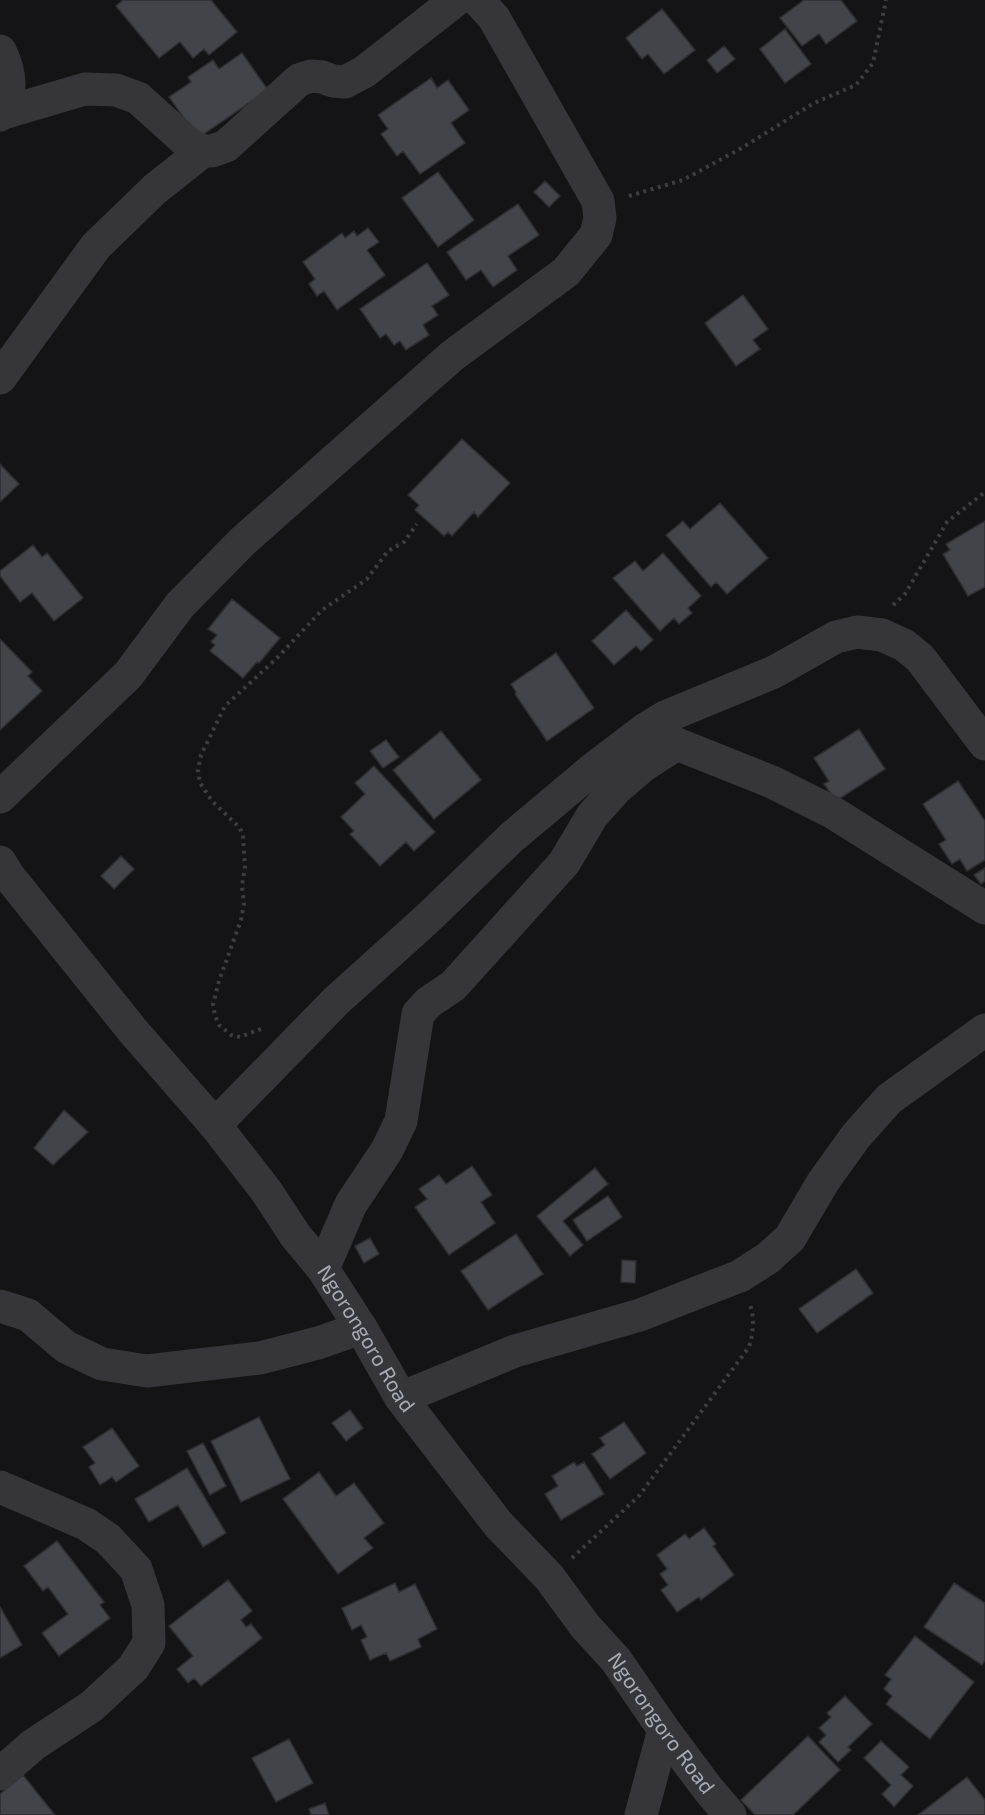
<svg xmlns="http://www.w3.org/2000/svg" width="985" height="1815" font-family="'Exo 2',sans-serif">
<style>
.building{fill:#434449;stroke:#2f2e32;stroke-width:1.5}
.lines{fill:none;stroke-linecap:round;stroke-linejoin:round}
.path{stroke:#3c3d41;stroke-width:4;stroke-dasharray:3 4.5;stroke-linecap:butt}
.minor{stroke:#36363a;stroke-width:33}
.labels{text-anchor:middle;stroke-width:5;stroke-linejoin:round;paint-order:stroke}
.street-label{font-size:21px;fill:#a7abb5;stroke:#0f0f11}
</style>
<rect width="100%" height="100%" fill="#141416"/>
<path class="building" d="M123,0H211L237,32L209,55L204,49L193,58L180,42L159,58L116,6Z
M804,0H841L857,21L826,44L819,34L802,46L780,18Z
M662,9L695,50L664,74L648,54L642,59L626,38Z
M785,29L811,64L785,83L760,49Z
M724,46L735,59L717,73L707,60Z
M242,53L268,90L198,138L169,97L191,82L188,77L213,60L219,69Z
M431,78L437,88L448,80L469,110L451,123L465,143L420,174L403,151L397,156L381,134L388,129L378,115Z
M438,172L474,220L438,247L402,198Z
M545,181L560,196L549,207L534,192Z
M518,204L539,235L508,256L517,270L493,287L481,270L466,280L447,252Z
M368,228L379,242L367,250L385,275L337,310L324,291L317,296L309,284L315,279L303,262L342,233L345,238L354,231L357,236Z
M427,263L449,295L432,306L438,315L423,325L429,335L406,350L400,341L394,345L386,334L380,338L360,309Z
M743,295L768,329L753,340L760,349L736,366L705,323Z
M462,439L510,483L478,517L474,512L452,536L448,532L444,536L415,510L419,505L408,495Z
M0,464L19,484L0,502Z
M720,503L768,558L727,594L716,582L711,587L666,535L683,521L690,529Z
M985,521V587L968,596L943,554L950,550L946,544Z
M33,545L42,557L47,553L83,598L54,621L32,593L20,602L0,576V571Z
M663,553L701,596L688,608L692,613L679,624L674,618L660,631L613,578L635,561L643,571Z
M232,599L280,638L259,663L257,662L243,678L210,651L215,645L211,642L217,635L208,629Z
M626,610L653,640L641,651L636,646L614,665L592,641Z
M0,639L32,672L28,676L42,691L0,730Z
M556,653L594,708L547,741L515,694L516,692L511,684Z
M859,729L885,769L836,801L824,784L829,781L814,758Z
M441,731L481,780L434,819L393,770Z
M386,740L399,757L383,768L370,751Z
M374,766L435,832L414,851L406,842L380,866L350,834L354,831L341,817L365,794L355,783Z
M958,781L985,821V860L967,871L960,859L952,864L939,844L946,840L923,804Z
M121,856L134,869L114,889L101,876Z
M985,868V881L981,884L974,875Z
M64,1110L88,1132L53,1165L34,1148Z
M472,1166L492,1195L481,1202L495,1223L449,1255L415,1207L427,1199L419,1189L439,1175L446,1184Z
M595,1168L608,1184L563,1221L583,1245L570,1256L537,1216Z
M608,1196L622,1217L587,1241L573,1220Z
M516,1234L543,1274L488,1310L461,1271Z
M370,1238L379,1254L364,1263L355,1246Z
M622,1260L636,1261L635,1283L621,1282Z
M856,1269L873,1293L817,1333L799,1309Z
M350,1410L363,1428L346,1441L332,1423Z
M259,1417L290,1479L241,1502L211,1441Z
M624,1422L646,1453L610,1479L592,1454L605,1445L600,1438Z
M112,1428L139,1466L116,1482L112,1477L100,1485L89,1467L95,1463L83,1447Z
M203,1443L226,1486L210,1495L187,1451Z
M574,1462L577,1466L584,1462L604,1494L561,1520L545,1494L558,1486L552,1476Z
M187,1468L226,1533L203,1547L178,1505L149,1522L135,1499Z
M319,1472L336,1496L354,1483L384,1523L364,1538L373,1548L338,1574L283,1499Z
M704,1528L716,1544L713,1546L734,1575L701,1600L699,1597L677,1612L661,1590L668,1585L660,1574L667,1569L657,1555L685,1534L689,1539Z
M57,1541L104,1602L100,1605L110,1618L59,1656L42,1633L68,1614L48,1587L43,1591L24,1566Z
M228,1580L252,1611L241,1620L246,1627L251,1624L262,1638L201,1686L194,1678L188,1683L177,1669L193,1656L169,1626Z
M395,1583L399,1592L415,1584L437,1629L418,1639L421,1647L390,1661L386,1653L370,1660L361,1640L367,1637L361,1625L352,1630L342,1608Z
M954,1583L985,1603V1660L982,1665L924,1627Z
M0,1607L22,1645L0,1658Z
M915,1636L974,1682L930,1739L886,1704L892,1696L884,1689L891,1679L885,1675Z
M845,1696L872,1724L848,1747L851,1750L838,1762L819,1742L826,1735L819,1728L831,1717L827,1713Z
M808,1736L840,1770L793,1815H755L741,1800Z
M289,1739L313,1783L276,1802L252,1758Z
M881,1741L909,1767L901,1775L913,1786L894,1807L882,1794L891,1785L864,1758Z
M23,1775L55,1815H0V1794Z
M967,1777L985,1800V1815H918Z
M325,1803L329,1815H311L309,1809Z"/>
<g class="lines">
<path class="path" d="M629,196L683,180L740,149L814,103L856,85L873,63L886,0
M893,605L905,594L947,522L985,492
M261,1029L240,1037L231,1035L219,1025L215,1016L213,1005L219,981L241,920L244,904L242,886L245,867L243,837L240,828L212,801L200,783L198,770L201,755L225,706L277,658L322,610L367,579L388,551L404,542L417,524
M572,1558L639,1496L749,1347C753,1333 755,1319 750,1305"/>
<g class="minor">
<path d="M0,51C11,72 13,95 0,115"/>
<path d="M0,114L85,89L116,90L138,98L189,144L203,151H212L226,146L299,80L311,76L322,77L333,81L345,82L364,72L456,0"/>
<path d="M0,378L96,246L155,189L203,151"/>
<path d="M656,733L677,744L772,782L832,812L985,908"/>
<path d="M0,797L128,675L180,605L243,541L452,356L566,272L596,235L600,218L598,201L494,18L478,0"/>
<path id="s1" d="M0,862L8,875L133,1031L215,1125L267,1192L295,1235L323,1269L361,1328L401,1398L498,1524L549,1577L585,1626L616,1660L664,1730L708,1789L730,1815"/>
<path d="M215,1125L336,1001L427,919L512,837L593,769L647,728L665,717L774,672L836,637L857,632L882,635L904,645L920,658L985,744"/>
<path d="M323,1269L351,1204L387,1150L401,1121L418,1014L429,1002L453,986L564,863L592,816L616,789L644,765L677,744"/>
<path d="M0,1306L28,1315L66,1347L102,1364L147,1371L260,1358L318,1343L361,1328"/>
<path d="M401,1398L515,1351L640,1315L740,1276L768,1258L790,1238L823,1182L856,1136L889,1099L985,1030"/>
<path d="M0,1487L86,1524L108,1539L136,1569L148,1605L149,1643L133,1668L92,1706L33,1745L0,1774"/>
<path d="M641,1815L664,1730"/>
</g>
</g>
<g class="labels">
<g class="street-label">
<text dy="7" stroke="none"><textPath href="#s1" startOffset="602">Ngorongoro Road</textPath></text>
<text dy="7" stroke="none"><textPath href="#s1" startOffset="1088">Ngorongoro Road</textPath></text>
</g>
</g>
</svg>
